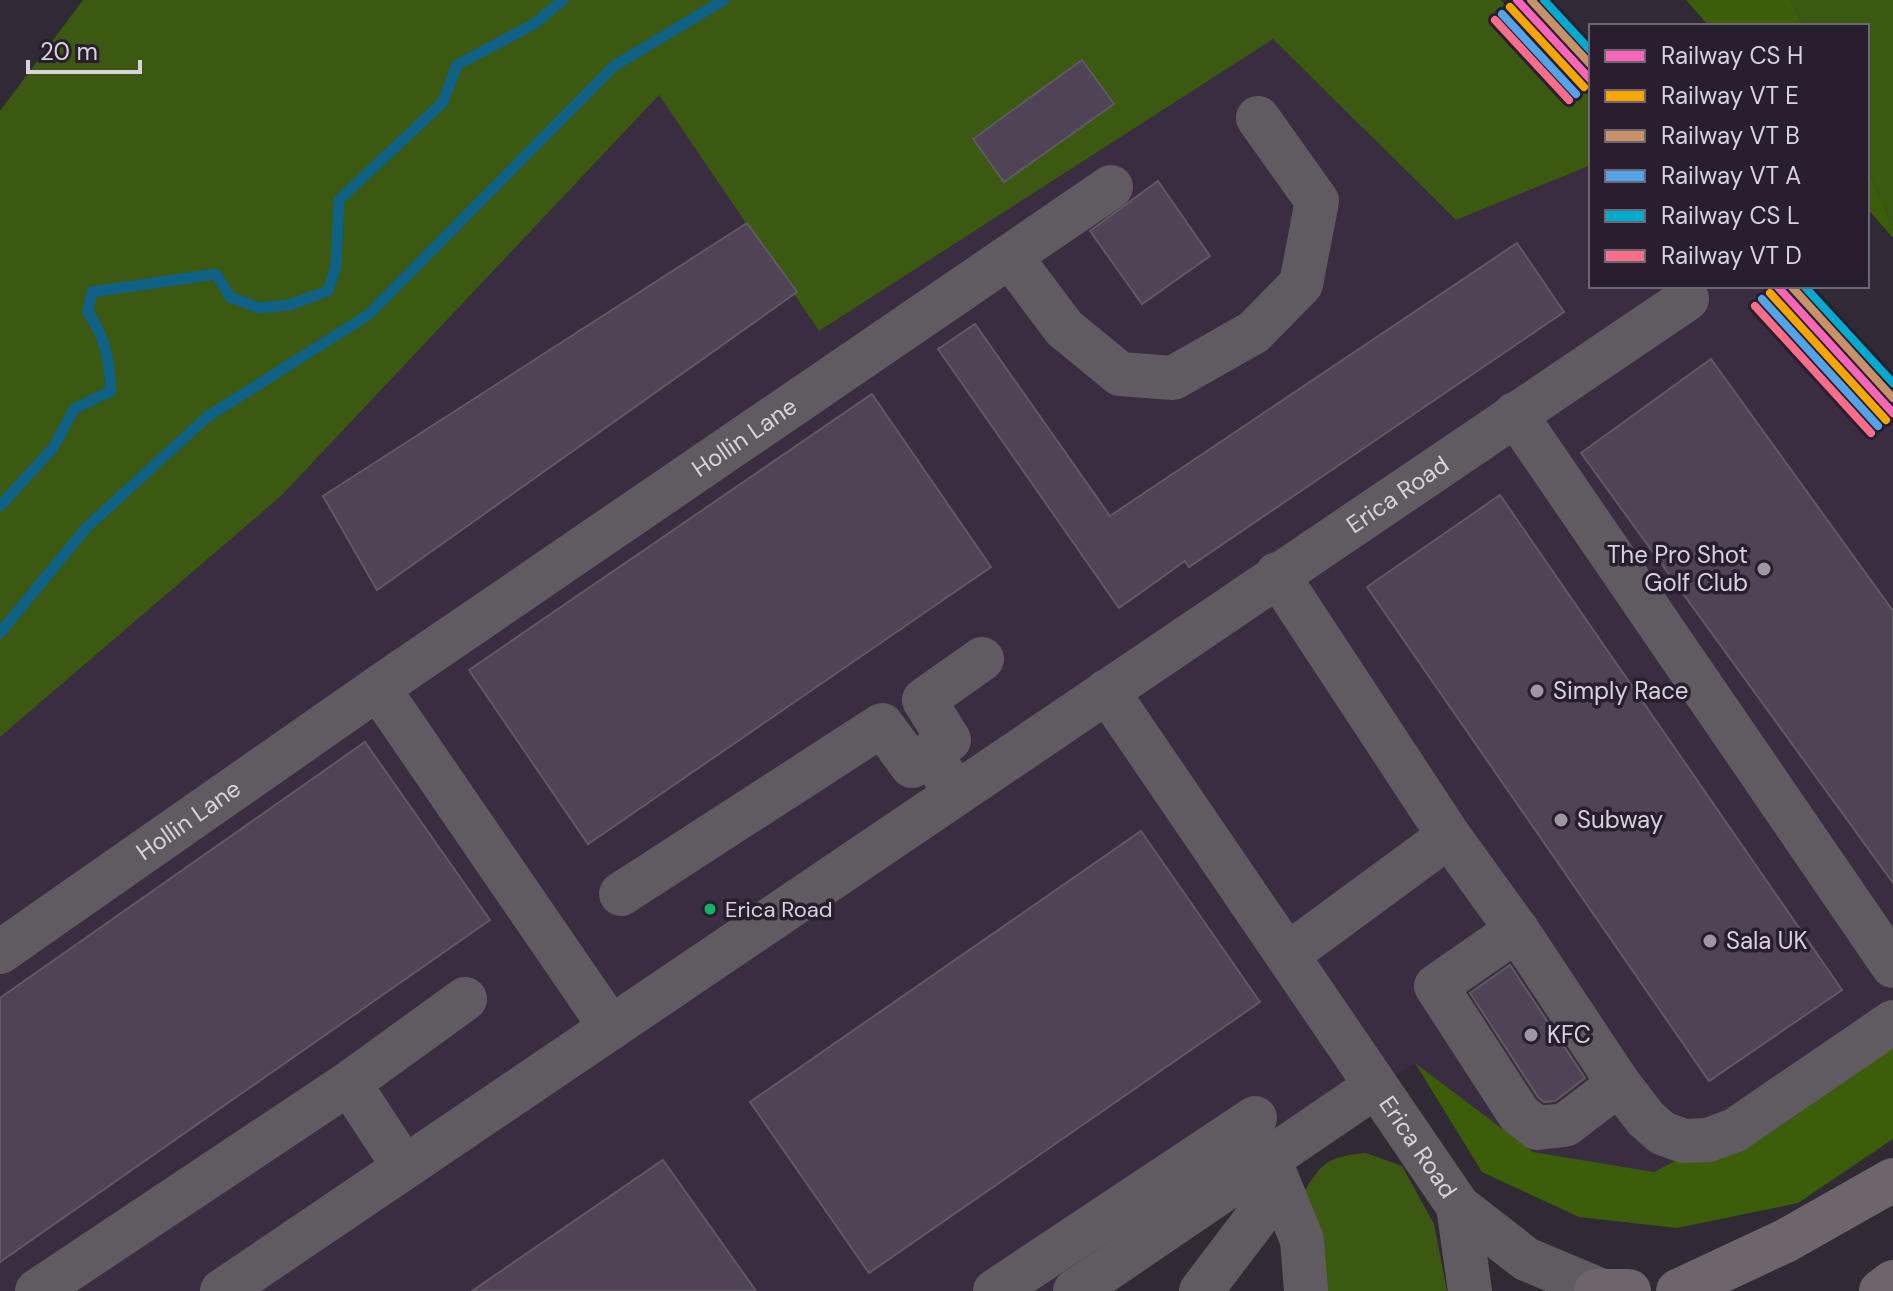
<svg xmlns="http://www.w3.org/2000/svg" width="1893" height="1291" font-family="'DM Sans',sans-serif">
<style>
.built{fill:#3b2d41}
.green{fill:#3b5911}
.forest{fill:#3c5d0a}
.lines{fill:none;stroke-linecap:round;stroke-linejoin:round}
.stream{stroke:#0f6186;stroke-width:11}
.building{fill:#4f4355;stroke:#5f5a62;stroke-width:2}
.minor{stroke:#605b61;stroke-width:44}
.major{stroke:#6d646c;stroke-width:44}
.rail-1-casing{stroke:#281e2d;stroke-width:14}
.rail-2-casing{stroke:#281e2d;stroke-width:14}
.rail-3-casing{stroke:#281e2d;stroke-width:14}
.rail-4-casing{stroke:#281e2d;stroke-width:14}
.rail-5-casing{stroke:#281e2d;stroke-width:14}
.rail-6-casing{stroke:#281e2d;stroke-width:14}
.rail-1{stroke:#fa66b7;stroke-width:8}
.rail-2{stroke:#f7a600;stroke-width:8}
.rail-3{stroke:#c7916a;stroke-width:8}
.rail-4{stroke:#53a3e8;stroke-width:8}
.rail-5{stroke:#00a9ce;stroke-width:8}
.rail-6{stroke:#fb6d88;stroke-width:8}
.poi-dot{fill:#9e97a1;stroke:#281e2d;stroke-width:3}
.bus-dot{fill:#13b361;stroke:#281e2d;stroke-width:3}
.labels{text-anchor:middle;stroke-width:7;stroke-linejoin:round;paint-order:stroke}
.bus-label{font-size:22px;fill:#d9d1dc;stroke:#281e2d;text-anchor:start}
.street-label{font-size:24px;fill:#d9d1dc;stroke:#281e2d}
.poi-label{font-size:24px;fill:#d9d1dc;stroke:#281e2d;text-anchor:start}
</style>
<rect width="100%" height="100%" fill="#312a34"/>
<path class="built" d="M1274,38L1455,220L1591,165V286H1768L1893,418V1022L1735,1130L1654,1172L1533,1152L1414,1064L1376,1086L1082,1291H0V737L281,496L659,95L819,331Z"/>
<path class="green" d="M83,0H1501L1591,97V165L1456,220L1273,39L819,331L659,95L281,496L0,737V111Z
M1791,0H1893V226L1867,168V26H1803Z
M1366,1153L1402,1166L1434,1224L1447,1291H1325L1301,1196C1323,1162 1325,1157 1366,1153Z"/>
<path class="forest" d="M1686,0H1791L1803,26H1709Z
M1867,168L1893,226V238L1867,208Z
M1893,1022V1139L1798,1203L1677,1228L1579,1217L1482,1172L1415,1063L1533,1152L1654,1172L1735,1130Z"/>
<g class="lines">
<path class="stream" d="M0,506L53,448L74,409L111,391C109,358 106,340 88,312L92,292L216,274L230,297L259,308L289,305L328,291L336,266L339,200L443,102L457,65L534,24L563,0
M0,633L86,528L207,417L368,315L614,66L724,0"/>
</g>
<path class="building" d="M1082,60L1114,104L1004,182L973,139Z
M1158,181L1210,256L1142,304L1090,231Z
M747,223L797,292L377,590L323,496Z
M1517,243L1564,312L1189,567L1185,561L1119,608L938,349L975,324L1110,516Z
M1711,359L1893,611V883L1581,453Z
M872,394L991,567L588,844L469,670Z
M1500,495L1842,990L1709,1081L1367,587Z
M365,742L490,920L0,1262V998Z
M1141,831L1260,1002L869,1273L750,1102Z
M1510,965L1585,1078L1555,1101L1544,1102L1538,1097L1470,993Z
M663,1160L756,1291H472Z"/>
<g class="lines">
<g class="minor">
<path d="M1010,256L1064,328L1120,374L1173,378L1254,332L1301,284L1317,201L1258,118"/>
<path d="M1515,414L1893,966"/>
<path d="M1277,574L1449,836L1517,930L1619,1084L1646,1119L1662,1133L1684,1141L1708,1140L1735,1130L1893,1022"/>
<path id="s1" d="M378,688L1111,187"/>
<path id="s2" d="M1107,691L1458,1206L1526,1259L1600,1290"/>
<path d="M931,753L949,740L924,700L982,659"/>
<path d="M621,894L882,725L912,766L931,753L955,794"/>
<path d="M1517,930L1436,986L1519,1114L1537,1128L1565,1125L1619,1084"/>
<path id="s3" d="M0,952L378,688L611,1028"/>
<path d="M1287,955L1449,836"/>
<path d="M349,1083L465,999"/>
<path d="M1269,1159L1302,1240L1306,1291"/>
<path d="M1458,1206L1470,1291"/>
<path d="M37,1291L349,1083L404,1167"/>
<path id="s4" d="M222,1291L1687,299"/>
<path d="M995,1291L1255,1118"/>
<path d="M1075,1291L1376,1086"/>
<path d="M1201,1291L1280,1187"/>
</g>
<path class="major" d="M1596,1291H1629
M1678,1291L1785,1241L1893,1180
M1881,1291L1893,1282"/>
<g class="rail-1-casing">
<path id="rail-1" d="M1517,0L1591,80
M1777,286L1893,413"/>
</g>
<g class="rail-2-casing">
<path id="rail-2" d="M1510,7L1584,87
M1770,293L1886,420"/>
</g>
<g class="rail-3-casing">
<path id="rail-3" d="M1531,0L1591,65
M1791,286L1893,398"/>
</g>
<g class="rail-4-casing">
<path id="rail-4" d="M1502,14L1576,94
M1762,299L1878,426"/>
</g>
<g class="rail-5-casing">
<path id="rail-5" d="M1544,0L1591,51
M1804,286L1893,383"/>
</g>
<g class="rail-6-casing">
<path id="rail-6" d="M1495,20L1569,100
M1755,306L1871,433"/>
</g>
<use href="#rail-1" class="rail-1"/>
<use href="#rail-2" class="rail-2"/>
<use href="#rail-3" class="rail-3"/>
<use href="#rail-4" class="rail-4"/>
<use href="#rail-5" class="rail-5"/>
<use href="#rail-6" class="rail-6"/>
</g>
<g class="poi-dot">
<circle cx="1764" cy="569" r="8"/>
<circle cx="1537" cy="691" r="8"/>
<circle cx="1561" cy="820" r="8"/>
<circle cx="1710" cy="941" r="8"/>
<circle cx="1531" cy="1035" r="8"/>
</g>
<circle class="bus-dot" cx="710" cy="909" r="7"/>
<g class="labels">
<g class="bus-label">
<text x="725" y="917">Erica Road</text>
</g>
<g class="street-label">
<text dy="8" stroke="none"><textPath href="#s1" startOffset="444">Hollin Lane</textPath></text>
<text dy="8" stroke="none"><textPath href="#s4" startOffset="1420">Erica Road</textPath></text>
<text dy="8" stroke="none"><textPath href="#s3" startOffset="230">Hollin Lane</textPath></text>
<text dy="8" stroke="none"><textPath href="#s2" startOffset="552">Erica Road</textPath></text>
</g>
<g class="poi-label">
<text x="1748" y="563" text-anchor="end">The Pro Shot<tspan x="1748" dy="28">Golf Club</tspan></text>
<text x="1553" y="699">Simply Race</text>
<text x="1577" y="828">Subway</text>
<text x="1726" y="949">Sala UK</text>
<text x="1547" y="1043">KFC</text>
</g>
</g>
<rect x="1589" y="24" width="280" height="264" fill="#281e2d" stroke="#6f6673" stroke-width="2"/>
<rect x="1605" y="50" width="40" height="12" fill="#fa66b7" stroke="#6f6673" stroke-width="2"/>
<text x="1661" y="64" font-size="24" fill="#d9d1dc">Railway CS H</text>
<rect x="1605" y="90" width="40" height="12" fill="#f7a600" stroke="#6f6673" stroke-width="2"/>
<text x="1661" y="104" font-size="24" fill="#d9d1dc">Railway VT E</text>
<rect x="1605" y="130" width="40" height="12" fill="#c7916a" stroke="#6f6673" stroke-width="2"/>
<text x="1661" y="144" font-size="24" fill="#d9d1dc">Railway VT B</text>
<rect x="1605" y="170" width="40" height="12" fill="#53a3e8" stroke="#6f6673" stroke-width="2"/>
<text x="1661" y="184" font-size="24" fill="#d9d1dc">Railway VT A</text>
<rect x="1605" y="210" width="40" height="12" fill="#00a9ce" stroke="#6f6673" stroke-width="2"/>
<text x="1661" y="224" font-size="24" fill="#d9d1dc">Railway CS L</text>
<rect x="1605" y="250" width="40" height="12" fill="#fb6d88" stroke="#6f6673" stroke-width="2"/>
<text x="1661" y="264" font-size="24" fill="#d9d1dc">Railway VT D</text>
<path d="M28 60v12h112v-12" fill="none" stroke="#d9d1dc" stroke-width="4"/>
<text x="40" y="60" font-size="24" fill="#d9d1dc" stroke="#281e2d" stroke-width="6" paint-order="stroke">20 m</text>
</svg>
